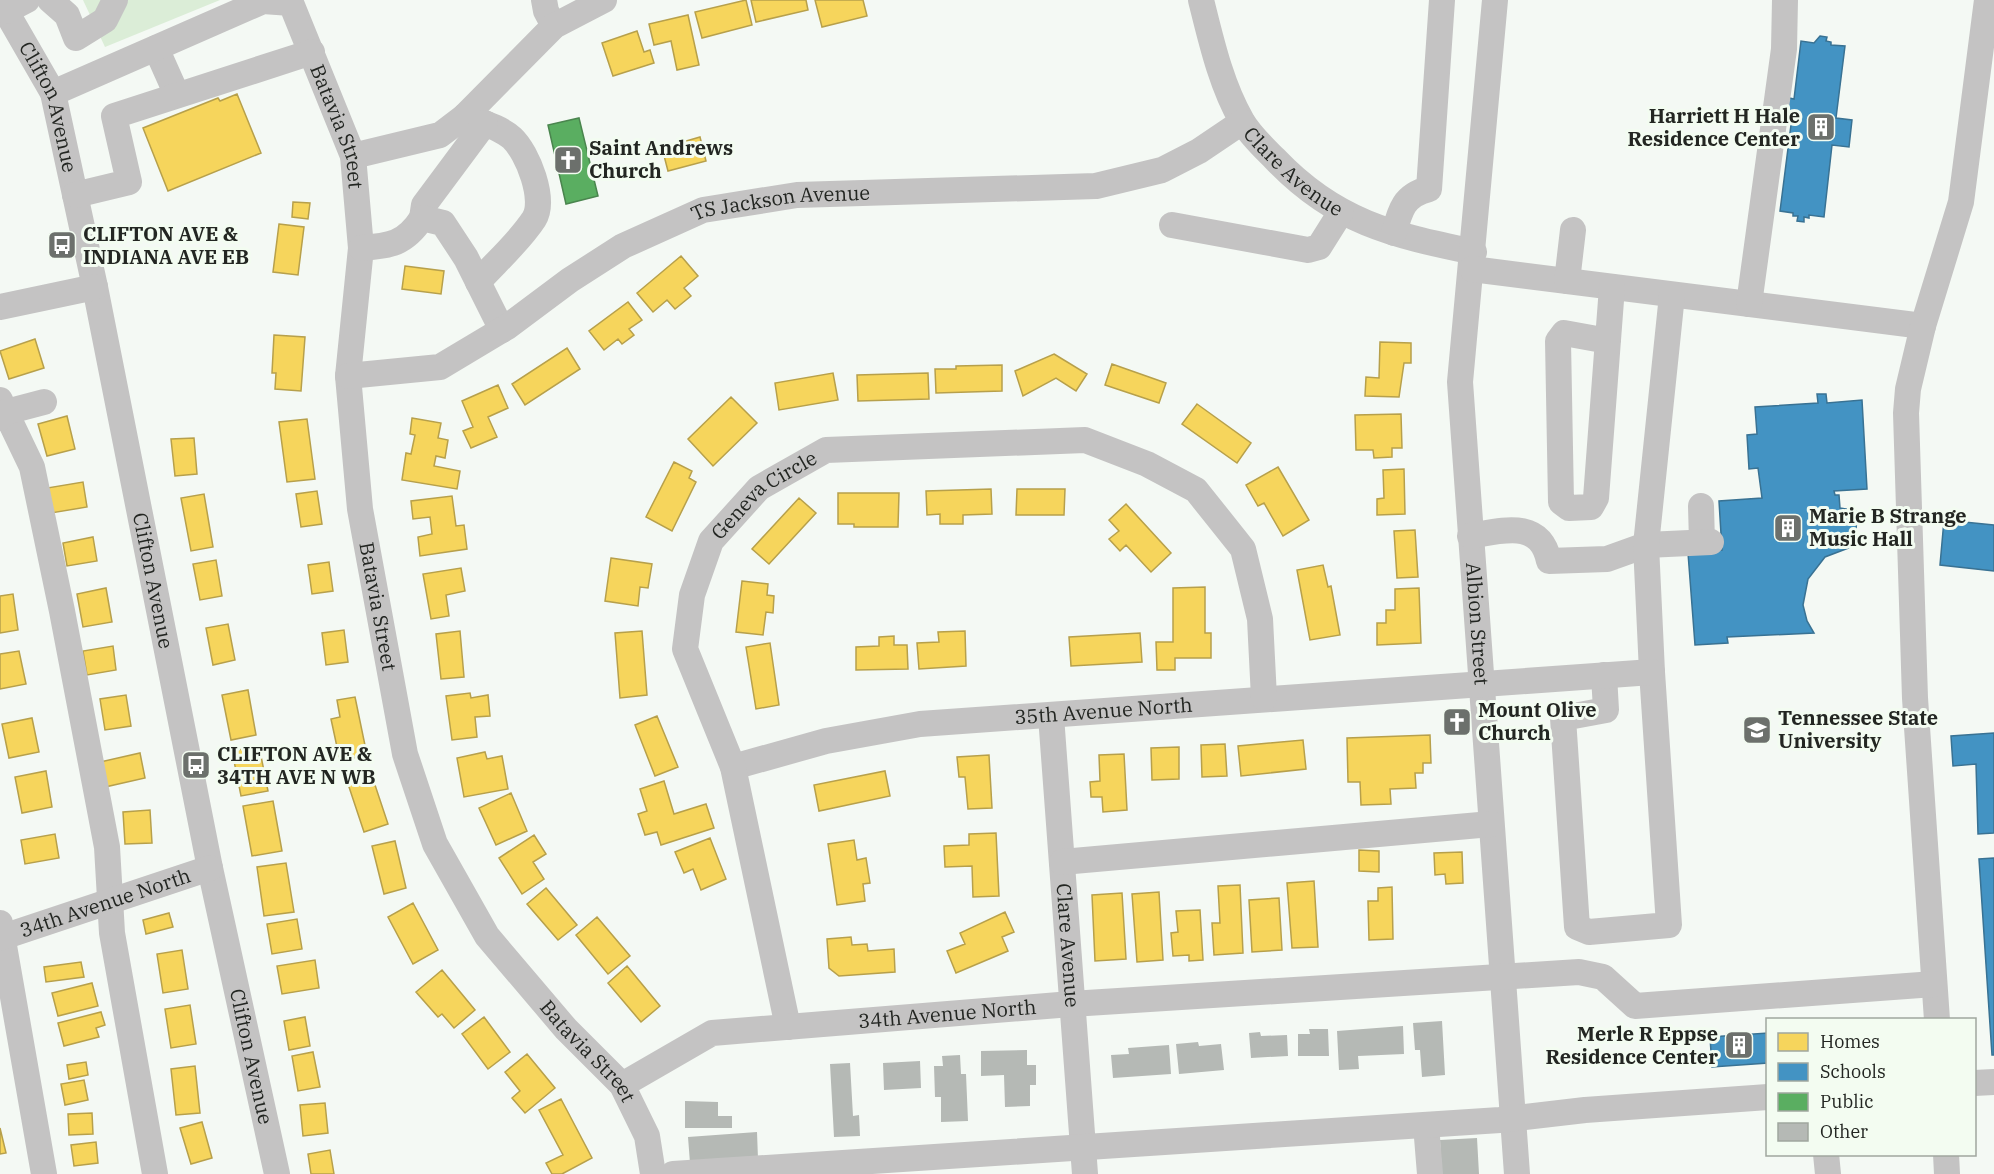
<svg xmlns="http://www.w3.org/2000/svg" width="1994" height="1174" font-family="'IBM Plex Serif',serif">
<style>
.green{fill:#dbedd7}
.homes{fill:#f6d55c;stroke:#b7a04b;stroke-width:1.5}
.schools{fill:#4393c3;stroke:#397293;stroke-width:1.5}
.public{fill:#5aae61;stroke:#4a854e;stroke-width:1.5}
.building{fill:#b5b9b5}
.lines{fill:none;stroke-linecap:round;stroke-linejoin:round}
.minor{stroke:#c4c3c3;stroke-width:26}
.labels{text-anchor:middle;stroke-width:6;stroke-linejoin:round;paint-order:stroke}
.street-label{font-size:20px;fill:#232622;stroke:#f3fcf1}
.poi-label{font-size:20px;font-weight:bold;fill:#232622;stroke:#f3fcf1;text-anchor:start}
</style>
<rect width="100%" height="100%" fill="#f4f9f4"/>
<path class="green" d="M83,0H220L105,47Z"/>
<path class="homes" d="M746,0L752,25L702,38L695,12Z
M751,0H806L808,10L756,22Z
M815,0H863L867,16L822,27Z
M688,15L699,65L677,70L671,41L654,45L649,24Z
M637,31L644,52L650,50L654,63L613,76L602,43Z
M237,94L261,153L168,191L143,128L218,98L220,101Z
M700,137L706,161L668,171L662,148Z
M293,202L310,203L308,219L292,217Z
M279,224L304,227L298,275L273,272Z
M681,256L698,276L684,288L691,296L675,309L667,300L653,312L637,293Z
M405,266L444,271L441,294L402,289Z
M628,302L642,320L629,329L634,335L622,344L618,339L604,350L589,331Z
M274,335L305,337L301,391L275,389L276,373H272Z
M35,339L44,368L9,379L0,351Z
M1380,342L1411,343V363H1404L1399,397L1365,396L1366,377L1379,378Z
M567,348L580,369L525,405L512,384Z
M1054,354L1087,374L1076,391L1056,378L1023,396L1015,371Z
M1112,364L1166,383L1159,403L1105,385Z
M1002,365V391L936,393L935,369H956V366Z
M833,373L838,400L779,410L775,383Z
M928,373L929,399L858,401L857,375Z
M498,385L508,408L488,417L497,437L471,448L463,431L473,427L462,401Z
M731,397L757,423L713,466L688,439Z
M1197,404L1251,443L1237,463L1182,424Z
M1401,414L1402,448H1392V457L1374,458L1373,450H1356L1355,415Z
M67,416L75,449L47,456L38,424Z
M412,418L441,423L438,438L448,440L445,458L436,456L434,466L460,471L457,489L402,480L406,453L411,454L415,435L410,434Z
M307,419L315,479L287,482L279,422Z
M194,438L197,474L175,476L171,439Z
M674,462L692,471L689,478L696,482L672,531L646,517Z
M1278,467L1309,520L1283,536L1264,503L1258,506L1246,485Z
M1404,469L1405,514L1377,515V499L1384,498L1383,470Z
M83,482L87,507L51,513L47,488Z
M991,489L992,514L963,515V524H940V514L927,515L926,491Z
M1017,489H1065L1064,515H1016Z
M317,491L322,524L301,527L296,494Z
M838,493H899L898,527H854V524H838Z
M204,494L213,547L191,551L181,498Z
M452,496L456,526L464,525L467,549L420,556L418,537L432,534L430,517L413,519L411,501Z
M799,498L816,513L769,564L752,549Z
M1126,504L1171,553L1151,572L1126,545L1120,551L1109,539L1119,531L1109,520Z
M1415,530L1418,577L1397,578L1394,531Z
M93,537L97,561L67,566L63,543Z
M611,558L652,564L648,588L640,587L638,606L605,601Z
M216,560L222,596L200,600L193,564Z
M329,562L333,591L312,594L308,565Z
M1323,565L1328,587L1331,586L1340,635L1310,640L1297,570Z
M461,568L465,591L446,595L449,616L431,619L423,574Z
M742,581L768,584L767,595L774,596L773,613L766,612L763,635L736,632Z
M1205,587V633H1211V658H1175V670H1157L1156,642H1173V588Z
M106,588L112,622L83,627L77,594Z
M1419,588L1421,643L1377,645V623H1386V610H1395V589Z
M13,594L18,630L0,633V596Z
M228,624L235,660L213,665L206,628Z
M344,630L348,662L326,665L322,633Z
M460,631L464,677L441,679L436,634Z
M642,631L647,695L620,698L615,633Z
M965,631L966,666L919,669L917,643L939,642L938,632Z
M1140,633L1142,662L1071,666L1069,637Z
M894,636V645H907L908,669L856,670V647L879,646V637Z
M770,643L779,705L756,709L746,647Z
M113,646L116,670L87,675L83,651Z
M19,651L26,684L0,689V654Z
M248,690L256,735L231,740L222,695Z
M470,693L471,698L488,695L490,716L475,717L477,737L452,740L446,696Z
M126,695L131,726L105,730L100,699Z
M355,697L367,755L340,761L331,719L340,717L337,700Z
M657,716L678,767L655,776L635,725Z
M32,718L39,752L9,758L2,724Z
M1430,735L1431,763H1423V773H1415L1416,788L1390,789L1391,804L1361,805L1360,782H1348L1347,738Z
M1303,740L1306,769L1241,776L1238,746Z
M1225,744L1227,776L1202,777L1201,745Z
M259,746L268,791L241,796L232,751Z
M1179,747V779L1152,780L1151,748Z
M485,752L487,759L502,756L508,789L464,797L457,758Z
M140,753L145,778L105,787L100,762Z
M1124,754L1127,810L1103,812L1102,797H1091L1090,782L1100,781L1099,755Z
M989,755L992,808L968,809L965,777H959L957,757Z
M46,771L52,807L22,813L15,777Z
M885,771L890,796L819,811L814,785Z
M372,776L388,824L364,832L348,784Z
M664,781L674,814L706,804L714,828L661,845L657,832L645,835L638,814L647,811L640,789Z
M511,793L527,831L496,845L479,808Z
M273,801L282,851L252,856L243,806Z
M150,810L152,843L125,844L123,812Z
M996,833L999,896L973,897L972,866L945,867L944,846L969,845V834Z
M55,834L59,858L25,864L21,840Z
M534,835L546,854L533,862L544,879L522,894L499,858Z
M710,838L726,879L701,890L693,869L684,873L675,852Z
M854,840L857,860L866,858L870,883L863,884L865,901L837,905L828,844Z
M395,841L406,888L384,894L372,846Z
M1359,850L1379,851V872L1359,871Z
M1462,852L1463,883L1446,884L1445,874L1435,875L1434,853Z
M286,863L294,912L264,916L257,867Z
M1314,881L1318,947L1292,948L1287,883Z
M1240,885L1243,953L1214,955L1212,923H1220L1218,886Z
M1392,887L1393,939L1369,940L1368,901H1378V888Z
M546,888L577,925L558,940L527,904Z
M1159,892L1163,960L1137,962L1132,894Z
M1122,893L1126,959L1095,961L1092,895Z
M1279,898L1282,950L1252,952L1249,900Z
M413,903L438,950L413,964L388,917Z
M1200,910L1203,960L1189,961V955L1173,956L1171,933L1178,932L1176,911Z
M1005,912L1014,932L1002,937L1008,951L956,973L947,951L965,944L960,933Z
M169,913L173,927L146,934L143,920Z
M597,917L630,956L608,974L576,935Z
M297,919L302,949L272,954L267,924Z
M851,937L852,945L867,944L868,951L894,949L895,972L839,976L829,968L827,939Z
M182,950L188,989L163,993L157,954Z
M315,960L319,988L282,994L277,966Z
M81,962L84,977L46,982L44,967Z
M627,966L660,1006L641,1022L608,983Z
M442,970L475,1010L454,1028L442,1014L438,1017L416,992Z
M92,983L98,1006L58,1016L52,993Z
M190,1005L196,1044L171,1048L165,1009Z
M101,1012L105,1025L96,1028L99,1037L64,1046L58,1023Z
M305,1017L310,1046L289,1050L284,1021Z
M484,1017L510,1052L488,1069L462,1034Z
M313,1052L320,1087L298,1091L292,1056Z
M527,1054L555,1088L525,1113L512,1098L520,1091L505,1072Z
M86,1062L88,1075L69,1079L67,1065Z
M195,1066L200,1113L176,1115L171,1069Z
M84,1080L88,1100L65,1105L61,1084Z
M561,1099L592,1158L562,1174H552L546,1163L563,1155L539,1110Z
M325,1103L328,1133L303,1136L300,1105Z
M92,1113L93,1134L69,1135L68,1114Z
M202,1122L212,1158L191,1164L180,1128Z
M0,1128L6,1153L0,1154Z
M96,1142L98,1163L74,1166L71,1145Z
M330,1150L334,1174H311L308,1154Z"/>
<path class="schools" d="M1820,36L1827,37L1826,41L1831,42V45L1845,46L1836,118L1852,120L1849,147L1832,145L1824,217L1809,215V218L1804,217V222L1797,221L1798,216H1793V213L1780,211L1792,117H1787L1789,98L1794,99L1801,41L1814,43Z
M1817,394H1826L1827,403L1862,400L1867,489L1834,491L1835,495H1839L1840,508L1858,511L1854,546L1825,557L1808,579L1803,605L1807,621L1814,633L1727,637L1728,643L1695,645L1688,553L1722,550L1719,501L1762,498L1758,468L1749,469L1747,435L1757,434L1755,407L1818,403Z
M1944,520L1994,525V571L1940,565Z
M1994,733V833L1978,834L1976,764L1953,766L1951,736Z
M1994,858V1055H1992L1979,859Z
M1768,1033V1063L1712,1067L1710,1037Z"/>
<path class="public" d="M579,118L598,196L566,204L548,125Z"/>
<path class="building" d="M1442,1021L1445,1075L1422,1077L1420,1050H1415L1413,1023Z
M1403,1026L1404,1054L1358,1056L1359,1069L1339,1070L1337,1031Z
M1309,1029H1328L1329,1056H1298V1034H1310Z
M1260,1032L1261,1036L1287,1035L1288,1056L1251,1058L1249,1033Z
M1198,1042L1199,1046L1221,1044L1224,1070L1179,1074L1176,1044Z
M1169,1045L1171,1074L1113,1078L1111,1055L1129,1054L1128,1048Z
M1027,1050V1065H1036V1085H1030V1106L1005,1107L1004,1075L981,1076V1051Z
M960,1055L961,1074H966L968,1121L941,1122V1097H935L934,1066H943L942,1056Z
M920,1061L921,1088L884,1090L883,1063Z
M850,1063L853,1116L859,1115L860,1136L834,1137L830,1064Z
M685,1101L718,1102V1116H732V1128H685Z
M757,1132L758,1159L690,1163L688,1137Z
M1477,1138L1479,1174H1442L1440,1140Z"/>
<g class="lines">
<g class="minor">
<path d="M50,0L67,15L76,38L105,20L115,0"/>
<path d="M544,0L546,11L554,26"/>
<path id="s1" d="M1201,0C1211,40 1221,85 1242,121C1250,135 1264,148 1275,159C1335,222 1392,235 1474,252"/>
<path id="s2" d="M1495,0L1460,382L1517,1174"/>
<path id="s3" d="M0,1L53,93L95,287L210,868L277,1174"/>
<path d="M6,11L27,0"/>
<path d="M156,48L177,95"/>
<path id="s4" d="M53,93L263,1L291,3L353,156L361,248L348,376L360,509L405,754L435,844L487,936L566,1029L622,1085L647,1136L653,1174"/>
<path d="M465,116C480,122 500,127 512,138C528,153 546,200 534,219C519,242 496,262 478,282"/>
<path d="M353,156L440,135L465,116L554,26L604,0"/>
<path d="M75,195L129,182L114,116L312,52"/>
<path d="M422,218L424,205L485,123"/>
<path d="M1172,225L1308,250L1319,247L1341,212"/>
<path d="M1394,233C1400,210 1404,195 1429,189L1442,0"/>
<path d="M361,248C390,246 405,244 422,218L443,223L466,258L502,330"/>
<path d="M1472,269L1923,326"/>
<path d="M1567,281L1573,230"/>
<path d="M1749,304L1784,49L1785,0"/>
<path d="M0,307L95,287"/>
<path d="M1608,341L1564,333L1558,341L1561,502L1569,508L1591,507L1596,498L1612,287"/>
<path id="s5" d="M348,376L440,367L507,327L570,280L623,246L703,210L797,195L1096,186L1162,170L1199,151L1242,122"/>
<path d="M0,400L32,467L62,611L107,847L112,933L155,1174"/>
<path d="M0,418L6,412L44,402"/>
<path d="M1701,506L1702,542"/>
<path d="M1470,536C1501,531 1540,518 1549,561L1607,559L1646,545L1711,542"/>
<path d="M1604,675L1606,710L1563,718L1577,927L1589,932L1669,925L1652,672L1646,545L1672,295"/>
<path id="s6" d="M1051,716L1085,1174"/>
<path id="s7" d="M733,767L826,741L920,724L1652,672"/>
<path d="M1062,862L1491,824"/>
<path d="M0,923L44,1174"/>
<path id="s8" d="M0,938L210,868"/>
<path d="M1937,1020L1915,698L1906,413L1908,389L1923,326L1961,202L1987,0"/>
<path id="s9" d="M788,1027L733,767L685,649L692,595L711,541L759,488L826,450L1085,440L1147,464L1196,490L1243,549L1260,619L1264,698"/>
<path d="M1974,1083L1994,1082"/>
<path id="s10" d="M622,1085L712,1033L1071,1004L1579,972L1603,977L1635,1006L1934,984"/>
<path d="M1426,1125L1430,1174"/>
<path d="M1826,1154L1828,1174"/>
<path d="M1946,1154L1947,1174"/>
<path d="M673,1174L1500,1120L1585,1110L1768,1097"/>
</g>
</g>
<defs>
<g id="building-square" transform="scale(1.5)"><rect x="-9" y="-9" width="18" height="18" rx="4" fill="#6c706c" stroke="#f3fcf1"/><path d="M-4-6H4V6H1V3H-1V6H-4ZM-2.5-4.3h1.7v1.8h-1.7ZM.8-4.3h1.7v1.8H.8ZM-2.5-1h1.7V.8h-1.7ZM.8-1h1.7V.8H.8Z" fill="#fff"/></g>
<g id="church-square" transform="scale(1.5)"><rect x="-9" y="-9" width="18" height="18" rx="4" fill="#6c706c" stroke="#f3fcf1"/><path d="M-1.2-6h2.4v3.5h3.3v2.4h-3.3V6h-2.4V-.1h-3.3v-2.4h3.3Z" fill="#fff"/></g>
<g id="bus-square" transform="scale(1.5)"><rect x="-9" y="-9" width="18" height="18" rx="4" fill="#6c706c" stroke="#f3fcf1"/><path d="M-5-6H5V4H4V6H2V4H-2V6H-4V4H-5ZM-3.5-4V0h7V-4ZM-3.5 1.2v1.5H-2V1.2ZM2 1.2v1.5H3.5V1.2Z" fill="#fff"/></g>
<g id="university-square" transform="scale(1.5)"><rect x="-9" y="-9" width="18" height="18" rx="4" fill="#6c706c" stroke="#f3fcf1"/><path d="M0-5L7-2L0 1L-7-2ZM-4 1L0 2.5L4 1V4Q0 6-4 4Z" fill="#fff"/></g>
</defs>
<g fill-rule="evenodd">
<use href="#building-square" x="1821" y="127"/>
<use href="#church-square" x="568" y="160"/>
<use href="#bus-square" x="62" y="245"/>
<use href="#building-square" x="1788" y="528"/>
<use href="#church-square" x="1457" y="722"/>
<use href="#university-square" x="1757" y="730"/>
<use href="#bus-square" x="196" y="765"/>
<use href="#building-square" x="1739" y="1045"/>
</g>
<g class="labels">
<g class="street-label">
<text dy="7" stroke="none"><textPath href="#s3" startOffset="118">Clifton Avenue</textPath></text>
<text dy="7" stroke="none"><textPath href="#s4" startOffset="390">Batavia Street</textPath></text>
<text dy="7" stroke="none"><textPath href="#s1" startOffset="201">Clare Avenue</textPath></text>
<text dy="7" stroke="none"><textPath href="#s5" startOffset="478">TS Jackson Avenue</textPath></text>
<text dy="7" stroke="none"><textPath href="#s9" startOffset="576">Geneva Circle</textPath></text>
<text dy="7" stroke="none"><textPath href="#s3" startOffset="604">Clifton Avenue</textPath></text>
<text dy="7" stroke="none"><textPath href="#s4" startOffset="876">Batavia Street</textPath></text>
<text dy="7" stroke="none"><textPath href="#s2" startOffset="626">Albion Street</textPath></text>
<text dy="7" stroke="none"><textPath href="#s7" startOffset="376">35th Avenue North</textPath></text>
<text dy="7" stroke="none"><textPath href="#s8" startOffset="111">34th Avenue North</textPath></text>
<text dy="7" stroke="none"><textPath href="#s6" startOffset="230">Clare Avenue</textPath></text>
<text dy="7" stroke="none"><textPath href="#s10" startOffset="340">34th Avenue North</textPath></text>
<text dy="7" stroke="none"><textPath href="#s4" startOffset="1380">Batavia Street</textPath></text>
<text dy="7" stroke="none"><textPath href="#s3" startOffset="1090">Clifton Avenue</textPath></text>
</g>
<g class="poi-label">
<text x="1800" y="123" text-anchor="end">Harriett H Hale<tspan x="1800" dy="23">Residence Center</tspan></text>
<text x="589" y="155">Saint Andrews<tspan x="589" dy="23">Church</tspan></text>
<text x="83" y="241">CLIFTON AVE &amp;<tspan x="83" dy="23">INDIANA AVE EB</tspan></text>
<text x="1809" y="523">Marie B Strange<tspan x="1809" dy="23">Music Hall</tspan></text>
<text x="1478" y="717">Mount Olive<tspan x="1478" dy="23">Church</tspan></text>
<text x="1778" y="725">Tennessee State<tspan x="1778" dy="23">University</tspan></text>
<text x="217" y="761">CLIFTON AVE &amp;<tspan x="217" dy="23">34TH AVE N WB</tspan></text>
<text x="1718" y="1041" text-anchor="end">Merle R Eppse<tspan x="1718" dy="23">Residence Center</tspan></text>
</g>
</g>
<rect x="1766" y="1018" width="210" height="138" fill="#f3fcf1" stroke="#a0a69e" stroke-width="1.5"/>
<rect x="1778" y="1033" width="30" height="18" fill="#f6d55c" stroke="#a0a69e" stroke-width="1.5"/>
<text x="1820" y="1048" font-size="18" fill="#232622">Homes</text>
<rect x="1778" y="1063" width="30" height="18" fill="#4393c3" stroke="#a0a69e" stroke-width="1.5"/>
<text x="1820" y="1078" font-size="18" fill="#232622">Schools</text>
<rect x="1778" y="1093" width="30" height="18" fill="#5aae61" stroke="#a0a69e" stroke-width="1.5"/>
<text x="1820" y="1108" font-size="18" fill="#232622">Public</text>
<rect x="1778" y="1123" width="30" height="18" fill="#b5b9b5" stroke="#a0a69e" stroke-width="1.5"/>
<text x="1820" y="1138" font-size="18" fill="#232622">Other</text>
</svg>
